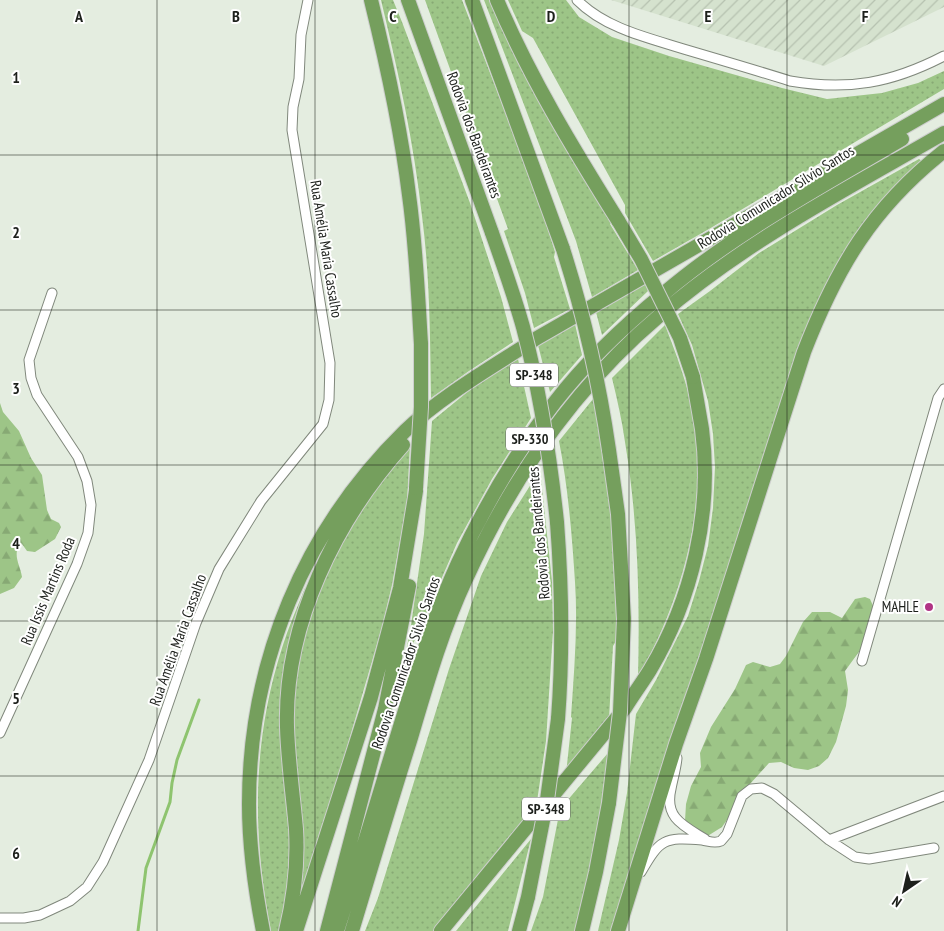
<svg xmlns="http://www.w3.org/2000/svg" width="944" height="931" font-family="'PT Sans Narrow',sans-serif">
<style>
.industrial{fill:url(#industrial-furrows)}
.grass{fill:url(#grass-dots)}
.forest{fill:url(#forest-firs)}
.lines{fill:none;stroke-linecap:round;stroke-linejoin:round}
.stream{stroke:#8ec46f;stroke-width:3}
.minor-casing{stroke:#80887c;stroke-width:11}
.highway-casing{stroke:#cdcecd;stroke-width:16}
.minor{stroke:#fff;stroke-width:9}
.highway{stroke:#759f5d;stroke-width:14}
.highway-bridge-casing{stroke:#cdcecd;stroke-width:16;stroke-linecap:butt}
.highway-bridge{stroke:#759f5d;stroke-width:14}
.grid{fill:none;stroke:#1d201c;stroke-width:1;stroke-opacity:0.55}
.poi-dot{fill:#b13485;stroke:#fff;stroke-width:2}
.labels{text-anchor:middle;stroke-width:4;stroke-linejoin:round;paint-order:stroke}
.shield{fill:#fff;stroke:#616360;stroke-width:1}
.shield-label{font-size:14px;font-weight:bold;fill:#1d201c}
.street-label{font-size:15px;fill:#1d201c;stroke:#fff}
.poi-label{font-size:15px;fill:#1d201c;stroke:#fff;text-anchor:end}
.grid-label{font-size:16px;text-anchor:middle;font-weight:bold;fill:#1d201c;stroke:#fff;stroke-width:4;stroke-linejoin:round;paint-order:stroke}
</style>
<defs>
<pattern id="industrial-furrows" width="10" height="10" patternUnits="userSpaceOnUse" patternTransform="scale(1.25)"><rect width="10" height="10" fill="#d5e2ce"/><path d="M-1 1l2-2M0 10L10 0M9 11l2-2" fill="none" stroke="#b6c2b0"/></pattern>
<pattern id="grass-dots" width="8" height="8" patternUnits="userSpaceOnUse" patternTransform="scale(1.25)"><rect width="8" height="8" fill="#9dc587"/><path d="M2 2h.1M6 6h.1" fill="none" stroke="#87a974" stroke-width="1.8" stroke-linecap="round"/></pattern>
<pattern id="forest-firs" width="22" height="20" patternUnits="userSpaceOnUse" patternTransform="scale(1.25)"><rect width="22" height="20" fill="#9dc587"/><path d="M5 1l3.5 6h-7zM16 11l3.5 6h-7z" fill="#87a974"/></pattern>
</defs>
<rect width="100%" height="100%" fill="#e4ede0"/>
<path class="industrial" d="M611,0H944V7L824,66Z"/>
<path class="grass" d="M381,0H393L402,22L470,203L501,297L513,342L469,371L431,398C430,337 430,277 422,216C414,143 398,71 381,0Z
M425,0H462L539,200L555,252L554,257L570,309L534,328L525,293L504,231L508,229Z
M484,0H489L501,27L612,222L610,224L638,270L592,297L576,241Z
M508,0H566L579,17L612,37L669,56L782,88L827,99L882,93L918,83L944,71V89L709,229L653,261L625,213V205L533,38L522,31Z
M919,159L922,161L844,254L614,931H598L619,840L627,793L636,714L656,680L688,616L699,581L708,546L713,508L715,467L713,434L708,401L692,345L678,314L710,291L759,253L837,205Z
M645,284L648,291L602,335L596,312Z
M575,324L582,355L550,392L538,345Z
M665,325C676,354 688,384 693,416C709,507 682,599 638,678C640,599 638,520 625,442C622,420 617,399 612,378Z
M518,359L531,418L492,479L457,543L413,644L401,688L398,689L410,632L424,534L432,421L471,389Z
M593,399C610,478 617,560 616,641L613,646L609,719L566,774L572,718L571,717C574,672 578,627 575,582C572,535 568,487 559,441Z
M410,444L407,502L392,585L382,627L345,754L300,895L297,894L303,836L297,768H295L291,732L296,662L315,597L351,524L395,461Z
M540,470L552,581L553,631L546,741L536,808L436,931H365L378,898L449,669L481,576L507,522Z
M305,588L309,589L296,630L291,875L282,931H271C252,835 252,742 282,648C288,628 297,608 305,588Z
M608,753L597,835L575,931H531L543,897L560,809Z
M531,839L508,931H456Z"/>
<path class="forest" d="M0,403L3,412L19,431L31,458L42,475L47,510L51,519L59,523L61,527L55,539L35,552L27,551L22,544L18,547C14,558 20,565 22,577L14,588L0,594Z
M865,597L870,599L874,608L861,649L845,671L848,690L846,706L836,742L828,758L819,766L808,770L794,768L781,762L769,763L740,795L729,817L722,827L706,837L688,833L685,821L686,804L691,786L701,767L700,753L711,727L735,689L746,665L753,662L770,667L780,664L786,656L803,622L812,612H830L842,618L855,599Z"/>
<g class="lines">
<path class="stream" d="M138,931L146,868L170,802L172,783L177,760L199,700"/>
<g class="minor-casing">
<path id="minor" d="M577,0C606,29 649,38 687,50C721,60 755,70 790,81C848,91 892,83 944,56
M862,661L938,398L944,389
M0,733L77,564L88,533L91,505L87,481L78,457L37,395L31,378L29,360L52,293
M677,758C676,769 673,778 671,789C664,818 684,826 705,839
M829,840L944,796
M641,872C660,839 664,837 702,840C709,841 714,844 721,841L727,834L742,796L751,789L762,788L774,794L829,840L855,857L869,859L934,848
M0,918H24L40,915L70,901L87,887L103,862L149,760L196,623L219,569L261,501L323,424L329,400L330,363L292,130L293,107L299,79L301,35L308,0"/>
</g>
<g class="highway-casing">
<path id="highway" d="M371,0C387,65 401,129 409,195C416,245 418,295 421,344
M408,0L492,233
M472,0L563,249
M497,0C530,78 574,150 619,222
M609,450L618,514L624,619
M557,522C562,588 563,653 558,719
M263,931C255,890 249,846 249,804C249,662 304,530 405,431C441,396 494,366 537,338L944,104
M286,931C294,898 298,863 296,829C293,795 288,761 287,727C284,624 336,520 403,445
M296,931L371,697L400,588L416,491
M327,931L385,709L409,586
M337,931C360,860 381,788 403,717C419,665 435,613 458,563C484,507 517,451 555,402C586,362 624,326 663,294C736,232 821,187 902,139
M352,931C371,868 390,804 410,741C426,687 442,630 466,579C512,478 574,388 659,316C744,242 847,189 944,133
M441,931L625,708C633,695 642,683 650,670C692,600 713,511 702,429C699,412 696,395 693,377
M519,931L528,897
M582,931L596,872L609,803
M618,931L676,744L706,659L804,352C837,267 872,208 944,151"/>
</g>
<use href="#minor" class="minor"/>
<use href="#highway" class="highway"/>
<g class="highway-bridge-casing">
<path id="highway-bridge" d="M619,222L641,259L680,338L693,377
M492,233C503,264 514,295 523,327C540,391 550,456 557,522
M563,249C584,315 599,381 609,450
M416,488L421,407V344
M609,803L620,712L624,619
M528,897L547,800L558,719"/>
</g>
<use href="#highway-bridge" class="highway-bridge"/>
</g>
<path class="grid" d="M157,0V931M315,0V931M472,0V931M629,0V931M787,0V931M0,155H944M0,310H944M0,465H944M0,621H944M0,776H944"/>
<circle class="poi-dot" cx="929" cy="607" r="5"/>
<g class="labels">
<g class="shield">
<rect x="510" y="363.5" width="48" height="23" rx="4"/>
<rect x="506" y="427.5" width="48" height="23" rx="4"/>
<rect x="522" y="797.5" width="48" height="23" rx="4"/>
</g>
<g class="shield-label">
<text x="534" y="380">SP-348</text>
<text x="530" y="444">SP-330</text>
<text x="546" y="814">SP-348</text>
</g>
<g class="street-label">
<text transform="translate(474 135) rotate(70)" y="5">Rodovia dos Bandeirantes</text>
<text transform="translate(776 197) rotate(-32)" y="5">Rodovia Comunicador Silvio Santos</text>
<text transform="translate(326 249) rotate(81)" y="5">Rua Amélia Maria Cassalho</text>
<text transform="translate(539 533) rotate(-95)" y="5">Rodovia dos Bandeirantes</text>
<text transform="translate(48 591) rotate(-67)" y="5">Rua Issis Martins Roda</text>
<text transform="translate(178 640) rotate(-70)" y="5">Rua Amélia Maria Cassalho</text>
<text transform="translate(406 663) rotate(-71)" y="5">Rodovia Comunicador Silvio Santos</text>
</g>
<g class="poi-label">
<text x="919" y="612">MAHLE</text>
</g>
</g>
<g class="grid-label">
<text x="79" y="22">A</text>
<text x="236" y="22">B</text>
<text x="393" y="22">C</text>
<text x="551" y="22">D</text>
<text x="708" y="22">E</text>
<text x="865" y="22">F</text>
<text x="16" y="83">1</text>
<text x="16" y="238">2</text>
<text x="16" y="394">3</text>
<text x="16" y="549">4</text>
<text x="16" y="704">5</text>
<text x="16" y="859">6</text>
</g>
<g transform="translate(904 891) rotate(214)" stroke="#ffffff" stroke-width="4" paint-order="stroke">
<path d="M0-4L9 19L0 12L-9 19Z" fill="#1d201c"/>
<text y="-8" font-size="14" font-weight="bold" text-anchor="middle" fill="#1d201c">N</text>
</g>
</svg>
